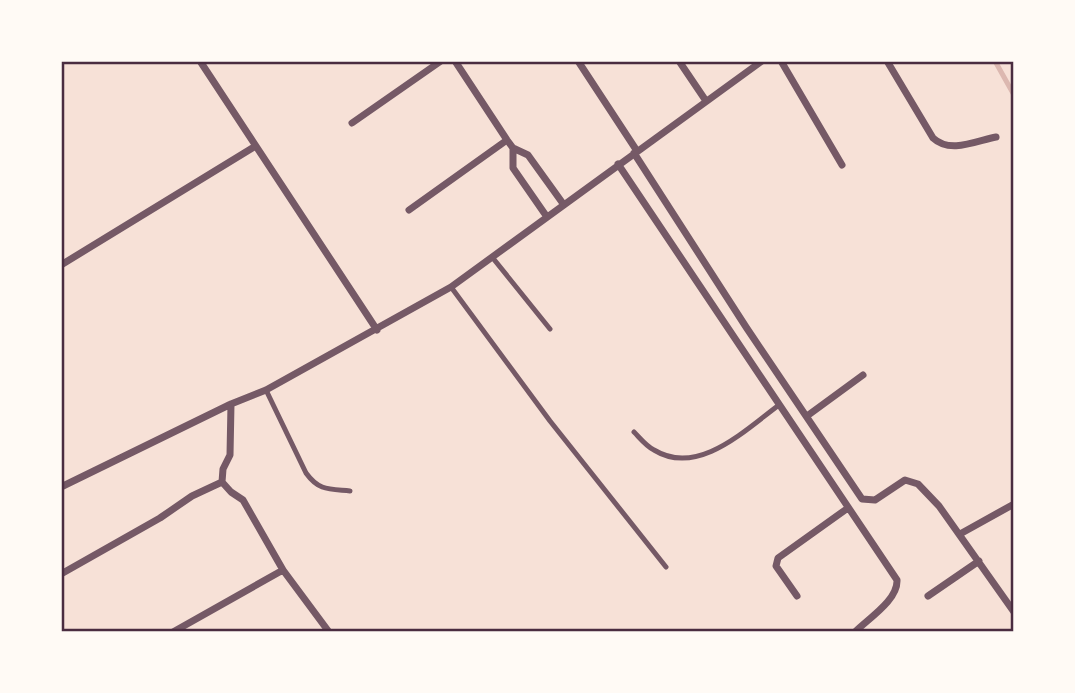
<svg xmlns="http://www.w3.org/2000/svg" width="1075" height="693" font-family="Arial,sans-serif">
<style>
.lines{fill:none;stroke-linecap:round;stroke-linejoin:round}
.stream{stroke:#dcb8b0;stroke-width:5}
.service{stroke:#755966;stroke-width:5}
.minor{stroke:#755966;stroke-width:7}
.neatline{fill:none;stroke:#4a2c40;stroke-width:2.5}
</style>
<rect width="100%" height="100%" fill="#f7e1d7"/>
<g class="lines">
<path class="stream" d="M995,61L1014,95"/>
<path class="service" d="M492,257L550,329
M451,287L550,421L666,567
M266,390L306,473C319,491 329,489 350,491
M634,432C640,438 646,446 654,450C698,477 745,430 779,405"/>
<path class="minor" d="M200,61L377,330
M455,61L507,140L513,148L528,155L564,205
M578,61L637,151
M679,61L706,101
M781,61L842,165
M887,61L933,138C950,154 976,141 996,137
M352,123L441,61
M513,148V168L547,217
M634,153L746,327L862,499L875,500L905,480L918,484L939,506L1014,612
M618,164L897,580C898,600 869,618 855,632
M409,210L507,140
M61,265L254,147
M807,416L863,375
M222,482L223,469L230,455L231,404
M61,487L231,404L266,390L451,287L762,61
M960,534L1014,504
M61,574L160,518L192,496L222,482L231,492L243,500L283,570L329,632
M797,596L776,566L778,558L848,508
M928,596L979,561
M173,632L283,570"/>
</g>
<rect width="1075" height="693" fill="none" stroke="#fffaf5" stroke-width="126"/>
<rect x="63" y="63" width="949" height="567" class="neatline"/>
</svg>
